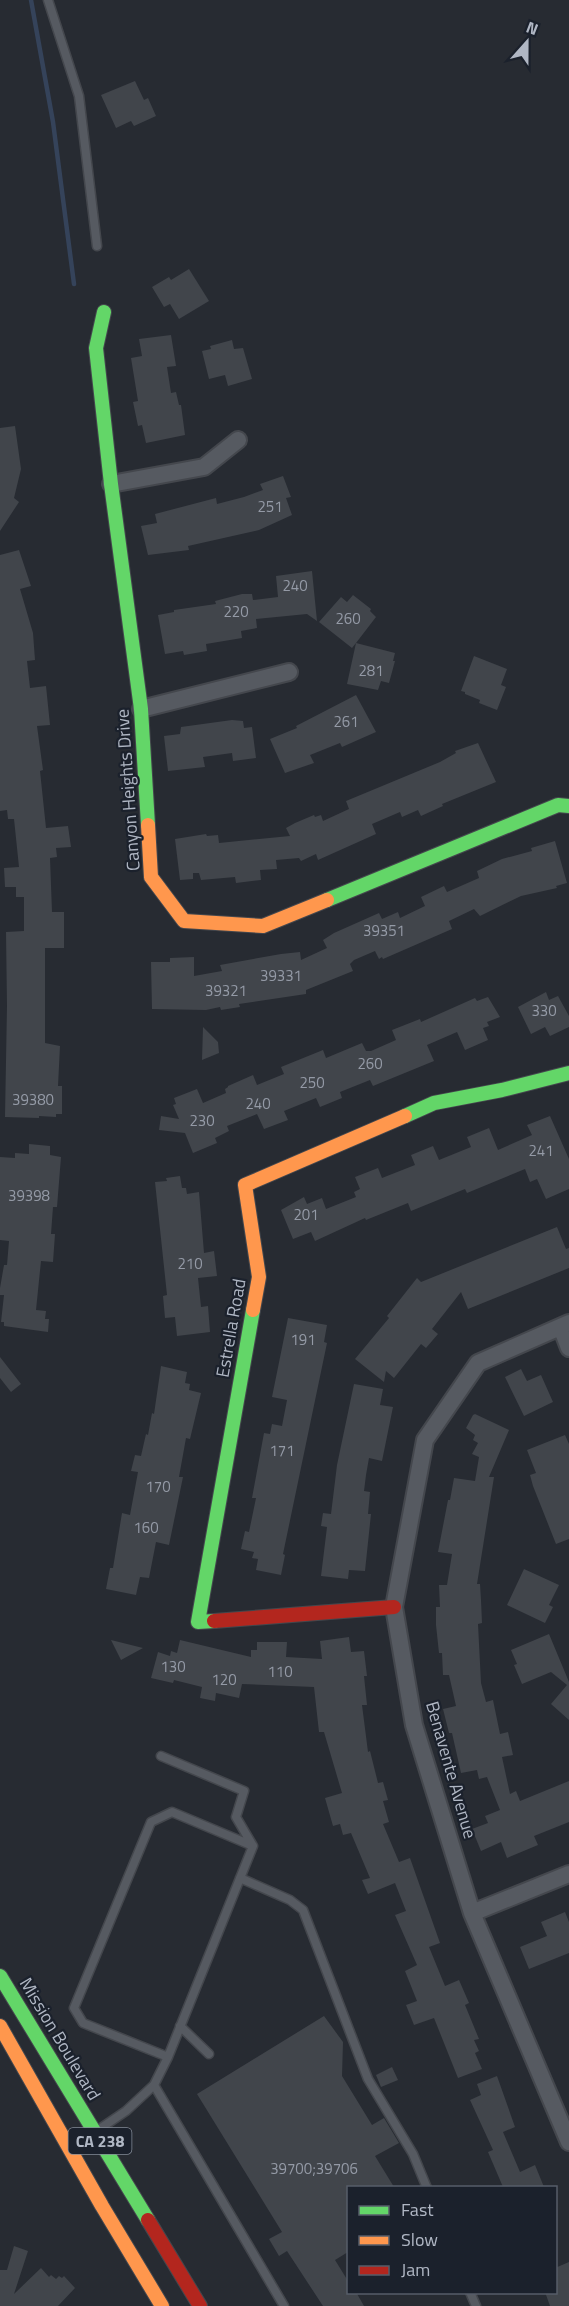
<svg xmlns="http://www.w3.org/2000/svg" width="569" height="2306" font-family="'Titillium Web',sans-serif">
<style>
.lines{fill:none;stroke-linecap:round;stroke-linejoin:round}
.stream{stroke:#35435a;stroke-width:4.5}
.building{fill:#41454b}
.lane-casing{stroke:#44474d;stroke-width:11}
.street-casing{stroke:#44474d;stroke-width:20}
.fast-casing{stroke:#44474d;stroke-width:16}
.slow-casing{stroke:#44474d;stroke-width:16}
.jam-casing{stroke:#44474d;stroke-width:16}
.lane{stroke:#565a61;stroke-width:8}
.street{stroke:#565a61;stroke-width:16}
.fast{stroke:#63d668;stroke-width:14}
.slow{stroke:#ff974d;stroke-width:14}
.jam{stroke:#b3261e;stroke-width:14}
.labels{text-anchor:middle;stroke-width:4.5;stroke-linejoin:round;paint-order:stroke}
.number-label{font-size:15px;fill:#949aa6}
.shield{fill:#1b212c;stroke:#838a96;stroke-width:1.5}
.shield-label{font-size:16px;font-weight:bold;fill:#b0b7c4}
.street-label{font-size:18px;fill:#b0b7c4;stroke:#1b212c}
</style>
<rect width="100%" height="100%" fill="#272b32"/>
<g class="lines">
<path class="stream" d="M31,0L53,122L74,284"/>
</g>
<path class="building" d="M135,81L144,100L148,98L156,116L134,126L131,121L116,128L101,95Z
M189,269L209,301L179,319L170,304L164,307L152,287L169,277L171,280Z
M171,335L176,366L167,367L171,393L176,392L179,405H181L185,435L146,443L142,425L138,426L133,402L138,401L131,358L142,356L139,339Z
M232,340L234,349L243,348L252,379L228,386L225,375L209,379L202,351L211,349L210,346Z
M15,426L21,469L14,498L19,502L0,531V428Z
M283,476L291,497L286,498L292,515L259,530L188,546L189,550L148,555L141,526L157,523L155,514L216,498L217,504L244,497L263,490L260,484Z
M19,550L31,586L20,589L33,633L35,660L27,661L30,688L46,686L50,725L37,726L43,770L40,771L46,828L68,826L71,847L56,848L57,857L50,858L52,912H64V948H45V1043L60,1046L58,1086H62V1114H56V1117L39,1116V1118L5,1117L7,1006L6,932L24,931V897H16V887H5L4,868L19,867L14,819H8L7,810L0,811V555Z
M312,571L317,621L307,614L256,619L257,628L241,631L242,638L206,644L207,651L184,655L183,651L165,654L158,615L174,612V610L216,604L215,601L242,594H252L253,600L278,597L276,576Z
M353,595L371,609L370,611L376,617L356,643L395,653L393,661H395L389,683L381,681L378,690L347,684L356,643L352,648L319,622L341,597L347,602Z
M474,656L507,669L501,685L506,687L497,710L479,703L480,700L465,694V692L461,691Z
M356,695L376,732L342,747L340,743L310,755L314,763L285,773L270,739L297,728L296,726Z
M232,720L243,721L244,728L252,727L256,758L233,761L232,753L203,757L205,767L168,771L164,736L180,734L181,727Z
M478,743L496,782L442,804L443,806L421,816L418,810L402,817L400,812L372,824L376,834L318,860L316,854L301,861L299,858L276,860L277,869L260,870L261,880L236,883L235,877L201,880L199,873H193V879L180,880L175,839L206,834L207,836L218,835L219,843L290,836L286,828L295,823L314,815L315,817L321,815L323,821L349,809L346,801L440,762L456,753L455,751Z
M555,841L567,883L556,886L557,888L521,896L480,916L474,909L449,921L452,929L383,959L382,957L379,959L375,951L354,960L350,964L353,971L306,990V994L239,1004L240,1007L221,1010L220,1007L206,1010L152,1009L151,962H170V958L194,957V976L222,971L220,965L281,954L300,952L301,960L327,948L323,940L334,933L379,913L382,919L398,912L400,918L425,906L421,897L444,886L447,892L479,878L477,871L502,859L532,851L531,848Z
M546,992L549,1000L558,996L569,1016V1027L550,1036L545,1027L531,1034L518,1007Z
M488,997L500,1017L487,1022L489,1026L483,1028L488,1040L465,1050L457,1032L427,1045L434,1061L373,1086L370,1080L340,1092L342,1098L320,1107L316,1098L284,1111L288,1120L264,1129L257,1114L227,1126L229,1131L215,1138L217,1143L193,1153L185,1133L159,1130L161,1116L179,1119L173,1105L176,1104L174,1098L197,1089L203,1103L226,1093L225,1089L228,1087V1086L253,1075L257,1085L284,1074L281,1067L323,1050L326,1058L362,1043L366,1051H371L396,1040L392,1030L420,1019L421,1022L475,998L477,1001Z
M203,1027L218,1042L219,1053L202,1060Z
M550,1116L569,1159V1189L546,1199L537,1179L530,1182L525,1169L467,1193L465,1189L411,1211L408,1203L366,1220L365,1218L315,1241L311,1232L293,1239L281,1210L304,1197L307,1204L322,1198L326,1209L356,1197L354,1192L360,1189L355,1177L378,1168L382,1178L415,1165L411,1155L433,1146L439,1160L471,1147L467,1137L489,1128L498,1150L532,1135L527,1125Z
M29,1144L50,1146V1155L61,1157L57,1207H53L51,1234H55L53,1262L41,1261L36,1310L46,1311L45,1319H49L48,1332L4,1326V1322H1L4,1295H0V1288L4,1265H7L9,1241L0,1240V1157L15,1158V1153L29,1154Z
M180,1176L182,1188H186L187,1194L199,1192L204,1253L214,1251L217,1276L198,1278L201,1307L208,1306L210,1332L177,1336L175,1317L165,1318L163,1296L167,1295L155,1182L167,1181L166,1178Z
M557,1227L566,1249L569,1248V1268L468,1309L461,1292L432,1329L438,1334L426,1348L421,1344L394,1378L386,1371L384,1382L355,1359L389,1318L387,1316L417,1278L421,1282Z
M288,1318L327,1325L324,1342L327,1343L283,1554L285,1555L281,1575L256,1570L258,1559L252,1558L254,1552L241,1549L245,1531L249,1532L256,1498H252L264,1433L270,1434L272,1424L282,1426L287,1400L272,1397Z
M0,1357L21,1384L11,1392L0,1378Z
M161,1366L187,1372L185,1383L190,1384L189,1390L201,1393L190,1439L186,1438L179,1477H183L169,1545L156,1542L149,1578L140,1577L136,1595L106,1589L110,1568H113L122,1513L130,1515L138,1472L131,1471L135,1455L141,1456L146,1434L148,1435L152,1413L154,1414Z
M521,1369L527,1381L541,1375L553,1402L524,1416L505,1377Z
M354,1384L383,1389L380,1405L393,1407L382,1461L369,1458L366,1475L364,1491L370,1492L368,1514H371L365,1571L349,1570L348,1579L321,1576L327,1527L321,1526L323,1513L331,1514L337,1465Z
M475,1414L509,1430L489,1477H494L477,1584H480L481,1600L482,1623L478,1624L481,1683L486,1702L493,1700L500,1734L508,1732L513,1755L502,1757L510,1794L516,1791L520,1801L569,1781V1822L534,1836L538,1845L507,1858L501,1842L481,1851L472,1829L488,1823L485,1816L500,1810L487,1777L479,1779L477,1770L461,1773L452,1733H449L443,1709L456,1706L449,1675H443L442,1653H439L436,1625V1607H440L439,1585H447L452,1554L438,1552L448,1500H450L454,1478L475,1481L479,1457L472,1454L478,1443L473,1440L475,1435L466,1428L473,1415Z
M565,1435L569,1444V1539L556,1544L533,1486L530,1475L536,1473L527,1450Z
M524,1569L559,1585L549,1605L553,1607L545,1623L507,1605Z
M549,1634L569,1682V1720L551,1704L567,1685L551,1672L522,1684L514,1665L517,1664L511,1650Z
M349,1637L351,1652L364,1651L367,1676H364L367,1705H362L368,1752L370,1751L378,1783L383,1782L388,1800L383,1801L389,1822L383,1824L399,1862L410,1858L440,1943L429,1947L445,1986L459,1980L469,2003L465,2005L479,2039L474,2040L479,2051L475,2053L482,2069L458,2078L434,2018L414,2025L406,2005L417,2001L405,1971L417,1965L395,1915L406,1911L395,1883L368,1894L362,1880L370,1878L351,1833L343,1835L340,1824L333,1826L325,1798L342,1793L324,1732H319L314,1687L242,1684L239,1698L216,1693L215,1701L200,1698L202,1687L174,1680L173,1683L151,1678L158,1652L170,1656L171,1651L177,1653L180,1640L251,1657V1650H257V1642H287L286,1657L322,1659L320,1641Z
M111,1640L143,1648L121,1660Z
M565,1912L569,1922V1953L529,1969L520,1947L547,1936L541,1922Z
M324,2016L343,2042L342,2076L372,2125L384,2118L399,2143L375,2156L394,2187H348V2252L335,2260L348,2281V2292H356L364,2306H323L287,2251L279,2256L269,2239L282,2232L197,2094Z
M392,2067L398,2080L381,2087L376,2075Z
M497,2076L515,2127L503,2132L520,2172L535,2165L544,2187H503L488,2152L493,2150L470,2100L481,2095L477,2084Z
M14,2246L28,2251L14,2294L41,2268L49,2277L51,2275L56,2279L59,2276L62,2278L64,2276L75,2288L58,2306H0V2270H7Z
M569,2262V2306H550L545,2292H555V2268Z"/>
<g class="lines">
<g class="lane-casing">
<path id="lane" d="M48,0L79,96L97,246
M240,1878L290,1900L303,1910L368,2079L413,2154L427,2188
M180,2026L209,2054
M168,2057L83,2023L74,2008L151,1822L172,1812L253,1846
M154,2085L284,2306
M98,2130L126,2111L154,2085L168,2057L253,1846L236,1817L244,1791L161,1756
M470,2292L476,2306"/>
</g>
<g class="street-casing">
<path id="street" d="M111,484L204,467L238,440
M141,709L289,672
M569,1323L478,1363L425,1440L394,1607L414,1725L472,1913L569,2142
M561,1327L569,1348
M472,1913L569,1874"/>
</g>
<g class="fast-casing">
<path id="fast" d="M104,312L96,348L111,484L141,709L148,825
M327,900L558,805L569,806
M405,1116L434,1103L502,1090L569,1073
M214,1621L198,1622L253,1310
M0,1976L148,2220"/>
</g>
<g class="slow-casing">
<path id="slow" d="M148,825L151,877L184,921L263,926L327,900
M253,1310L259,1277L245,1185L405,1116
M0,2026L102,2206L162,2306"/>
</g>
<g class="jam-casing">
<path id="jam" d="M214,1621L394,1607
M148,2220L200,2306"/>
</g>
<use href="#lane" class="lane"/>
<use href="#street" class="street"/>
<use href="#fast" class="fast"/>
<use href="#slow" class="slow"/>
<use href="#jam" class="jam"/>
</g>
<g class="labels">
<g class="number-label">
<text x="270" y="512">251</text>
<text x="295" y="591">240</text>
<text x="236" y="617">220</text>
<text x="348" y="624">260</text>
<text x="371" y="676">281</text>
<text x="346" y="727">261</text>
<text x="384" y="936">39351</text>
<text x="281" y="981">39331</text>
<text x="226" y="996">39321</text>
<text x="544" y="1016">330</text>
<text x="370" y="1069">260</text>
<text x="312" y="1088">250</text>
<text x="33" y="1105">39380</text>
<text x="258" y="1109">240</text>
<text x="202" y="1126">230</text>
<text x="541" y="1156">241</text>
<text x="29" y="1201">39398</text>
<text x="306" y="1220">201</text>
<text x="190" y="1269">210</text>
<text x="303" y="1345">191</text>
<text x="282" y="1456">171</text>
<text x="158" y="1492">170</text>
<text x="146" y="1533">160</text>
<text x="173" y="1672">130</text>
<text x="280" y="1677">110</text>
<text x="224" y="1685">120</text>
<text x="314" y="2174">39700;39706</text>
</g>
<rect class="shield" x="68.5" y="2128" width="63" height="26" rx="4.5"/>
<g class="shield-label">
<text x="100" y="2147">CA 238</text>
</g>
<g class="street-label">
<text transform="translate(128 790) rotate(-94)" y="6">Canyon Heights Drive</text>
<text transform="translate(231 1328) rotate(-80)" y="6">Estrella Road</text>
<text transform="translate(451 1770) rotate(74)" y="6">Benavente Avenue</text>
<text transform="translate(60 2039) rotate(59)" y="6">Mission Boulevard</text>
</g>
</g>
<rect x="347" y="2186" width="210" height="108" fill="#1b212c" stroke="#575d69" stroke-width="1.5"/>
<rect x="359" y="2206" width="30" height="9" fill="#63d668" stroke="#575d69" stroke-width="1.5"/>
<text x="401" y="2216" font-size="18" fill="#b0b7c4">Fast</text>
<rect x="359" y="2236" width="30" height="9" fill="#ff974d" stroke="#575d69" stroke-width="1.5"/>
<text x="401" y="2246" font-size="18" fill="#b0b7c4">Slow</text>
<rect x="359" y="2266" width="30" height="9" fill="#b3261e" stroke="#575d69" stroke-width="1.5"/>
<text x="401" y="2276" font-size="18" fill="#b0b7c4">Jam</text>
<g transform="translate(527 42) rotate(21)" stroke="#1b212c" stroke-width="4.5" paint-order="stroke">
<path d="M0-4.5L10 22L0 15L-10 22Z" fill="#b0b7c4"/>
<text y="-9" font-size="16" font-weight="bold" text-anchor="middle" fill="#b0b7c4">N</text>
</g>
</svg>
